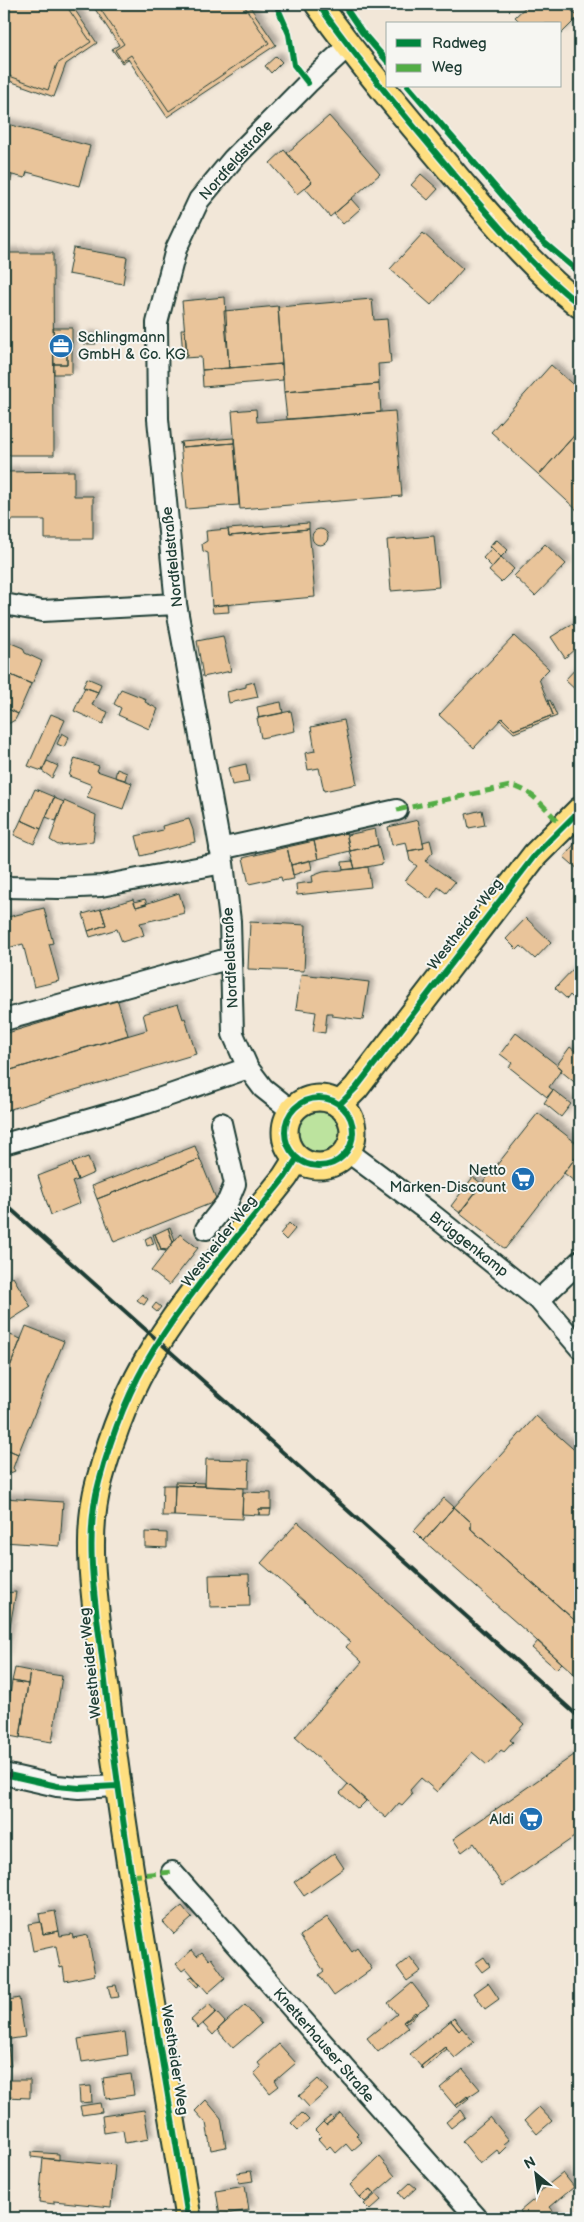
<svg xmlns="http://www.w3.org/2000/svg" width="584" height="2222" font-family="'Balsamiq Sans',sans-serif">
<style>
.green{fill:#bce39e;stroke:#6e9069}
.building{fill:#e9c49a;stroke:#1f3d34;filter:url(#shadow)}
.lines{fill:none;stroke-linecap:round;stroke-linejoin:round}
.minor-casing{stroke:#1f3d34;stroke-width:24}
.major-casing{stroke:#1f3d34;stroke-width:29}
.minor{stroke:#f6f6f2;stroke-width:20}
.major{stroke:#fedf80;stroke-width:25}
.rail{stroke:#1f3d34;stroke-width:4}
.quiet{stroke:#52ad45;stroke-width:5;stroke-dasharray:10 5;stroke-linecap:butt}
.cycleway-casing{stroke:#f6f6f2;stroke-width:9}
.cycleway{stroke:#00873e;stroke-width:6}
.labels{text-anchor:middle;stroke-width:4;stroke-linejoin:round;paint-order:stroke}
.street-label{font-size:15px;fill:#1f3d34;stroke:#f6f6f2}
.poi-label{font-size:15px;fill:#1f3d34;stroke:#f6f6f2;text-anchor:end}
</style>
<defs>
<filter id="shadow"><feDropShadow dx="4.5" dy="-4.5" stdDeviation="2.5" flood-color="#0004"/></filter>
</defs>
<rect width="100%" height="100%" fill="#f2e7d8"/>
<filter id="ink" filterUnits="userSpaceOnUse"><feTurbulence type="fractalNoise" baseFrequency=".02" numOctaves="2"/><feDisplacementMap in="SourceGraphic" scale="10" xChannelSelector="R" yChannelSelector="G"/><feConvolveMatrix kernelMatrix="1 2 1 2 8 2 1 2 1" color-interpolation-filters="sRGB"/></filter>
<g filter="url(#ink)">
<path class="green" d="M299 1132a20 20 0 1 1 40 0a20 20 0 1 1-40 0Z"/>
<path class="building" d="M4,4H65L91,42L57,64L48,90L4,74Z
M4,4H71L97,43L66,64L54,97L4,79Z
M102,4H248L276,45L167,117L128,59L122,63L112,49L119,45L95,9Z
M110,4H243L269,43L169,111L131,55L122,61L115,50L124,44L101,10Z
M529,4H565L578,17L560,35V24H522L515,17Z
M276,56L282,62L271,73L265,66Z
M329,116L380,174L330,217L305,188L312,182L287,153Z
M4,123L90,146L79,186L27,172L25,178L4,173Z
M284,150L312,182L297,194L270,163Z
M4,173L12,175L11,181L4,179Z
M421,174L438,189L428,200L411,185Z
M351,199L360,209L343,224L334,214Z
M423,233L463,269L431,305L390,269Z
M73,248L127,257L123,284L68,274Z
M4,253H53L54,455H4Z
M225,297L229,368L202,370L201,357L183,358V356H187L182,301Z
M372,299L374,320L387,319L391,363L378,364L379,384L284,392L278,307Z
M278,306L282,364L229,368L224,311Z
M53,328H72V342H67V364H54Z
M181,329H185L187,356H183Z
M84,336H96V344H84Z
M67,342H72V374H54V364H67Z
M282,364L283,380L203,387L202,370Z
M551,365L580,391V429L539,475L491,432Z
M379,384L381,412L287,419L284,392Z
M256,409L257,422L395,411L402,496L240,509L232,411Z
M580,429V513L539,475Z
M234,438V443L182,447L181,442Z
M180,442L182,447L234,443L239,505L186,509Z
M74,471V496H93V539H45V520H4V472Z
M309,523V529L229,536L228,529Z
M228,529L229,536L309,529L315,597L212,606L208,553L203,551L202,544L207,541L206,531Z
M312 537a8 8 0 1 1 16 0a8 8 0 1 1-16 0Z
M434,536L439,587L391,591L387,540Z
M496,539L490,546L501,557L492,567L483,558L491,549L489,547Z
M497,540L508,550L501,557L490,546Z
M545,544L566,564L535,596L514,576Z
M501,557L514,569L501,582L489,571Z
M228,604L229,612L213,613L212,606Z
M572,624L580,632V644L565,658L551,637Z
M223,636L231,671L203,677L197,641Z
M514,636L549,669L539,679L553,715L514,730L502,718L474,748L439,715Z
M11,643L23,648L25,653L42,661L32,684L4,672V644Z
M580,664V694L565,680Z
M4,672L31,684L18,714L6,708L4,714Z
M87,678L101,684L98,692L83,687Z
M254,682L258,697L229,703L227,692L246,687V684Z
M85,687L98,692L92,705L108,712L103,724L74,711Z
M121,689L146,699L145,702L158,709L149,729L118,715L121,708L114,704Z
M550,700L557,716L514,733L500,720L502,718L514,730L553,715L548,701Z
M281,702L283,713L259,718L257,707Z
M6,708L18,714L15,720L4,726V714Z
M291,711L295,731L261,738L257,718Z
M51,714L65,720L42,771L28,766Z
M344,720L357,784L324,791L319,768L308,770L305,753L315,751L311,727Z
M62,733L69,737L64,747L57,744Z
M75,758L99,766L97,771L132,783L123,809L87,797L92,785L69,776Z
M47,761L58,766L52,778L42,771Z
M246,764L249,782L232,785L228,768Z
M117,769L127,773L125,780L115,777Z
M35,789L54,797L41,829L21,820Z
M54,798L64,802L56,821L46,817Z
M64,801L96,815L93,842L58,845L50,840Z
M482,810L485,825L469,828L466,814Z
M189,819L193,830L195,842L141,856L136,836L163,830L162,826Z
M21,820L41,829L34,844L14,835Z
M418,820L424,848L408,851L406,842L392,845L388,827Z
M375,829L378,845L350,851L347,835Z
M346,833L350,851L318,859L314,841Z
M580,837V871L564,857Z
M430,840L433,852L425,861L455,882L446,893L438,887L430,899L405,881L417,866L410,861L408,851L424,848L423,842Z
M314,841L318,859L291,865L287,847Z
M378,845L383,864L355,869L350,851Z
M287,847L294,879L282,881L281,877L249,884L243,858Z
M310,860L312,869L293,875L291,865Z
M353,861L355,869L343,870L342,862Z
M368,867L371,887L297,895L296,884L313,882L312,876L323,872Z
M179,893L185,913L140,923L144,935L122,942L117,929L90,937L88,931L106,925L101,909L133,899L136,907Z
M145,899L147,904L136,907L134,902Z
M44,908L53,943L49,944L59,981L34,987L23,944L4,949V918Z
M101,909L106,925L88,931L83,914Z
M526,918L551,942L535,959L521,946L517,950L506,939Z
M250,922L306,925L304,971L248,969Z
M575,967L580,972V1005L570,995L567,999L555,988Z
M301,974L369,982L363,1020L332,1016V1013H327L325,1033L313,1031L316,1012L296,1009Z
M116,995L128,1035L4,1072V1034L101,1005L100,1000Z
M178,1004L183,1019L185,1018L196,1054L4,1111V1072L147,1030L143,1014Z
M516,1033L562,1069L549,1087L553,1090L547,1097L509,1067L512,1063L500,1054Z
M570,1047L580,1055L579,1086L561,1071L562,1069L557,1065Z
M553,1090L571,1104L561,1117L544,1103Z
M538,1113L580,1146V1152L505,1249L459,1213Z
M195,1146L200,1159L97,1199L92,1186Z
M580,1152V1174L575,1182L564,1173Z
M88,1157L94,1173L78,1180L72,1163Z
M200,1159L217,1201L114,1242L97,1199Z
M72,1163L78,1180L72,1182L80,1203L51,1215L38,1176Z
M473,1177L482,1184L460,1213L451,1206Z
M289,1223L295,1229L286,1240L280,1234Z
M170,1227L175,1240L173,1242L168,1228Z
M168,1228L173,1242L167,1250L161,1249L155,1234Z
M153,1234H155L161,1249L166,1251L158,1250Z
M180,1234L198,1248L169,1285L151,1271Z
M151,1236L154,1244L147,1246L145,1239Z
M13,1277L31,1307L4,1324V1283Z
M142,1294L148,1299L144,1305L137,1300Z
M156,1303L161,1307L157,1312L152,1308Z
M26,1326L64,1341L18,1454L4,1448V1382Z
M10,1335L21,1339L4,1382V1347Z
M536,1416L580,1455V1625L471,1529V1522L454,1507Z
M4,1448L18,1454L13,1468L15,1471L5,1475L4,1479Z
M206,1459L249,1460L248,1488L205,1486Z
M175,1482L205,1483V1486L175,1485Z
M163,1485H175L174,1516H162Z
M175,1485L243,1488L242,1519L174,1516Z
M243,1492L271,1493V1509H259V1515L242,1514Z
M4,1498L63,1502L60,1546L4,1542Z
M444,1498L454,1507L424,1541L414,1531Z
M454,1507L471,1522V1529L580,1625V1679L424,1541Z
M259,1509H271L270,1515H259Z
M298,1522L524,1724L510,1740L513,1742L504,1752L501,1750L487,1765L472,1752L437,1792L421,1778L410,1790L412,1794L402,1805L399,1803L386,1818L295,1737L362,1662L346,1647L350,1642L261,1563Z
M145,1532L167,1533V1548L145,1547Z
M249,1574L250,1606L210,1607L209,1575Z
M16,1592L5,1655L4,1660V1593Z
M538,1641L562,1663L556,1669L532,1648Z
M15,1668L30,1671L28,1684L12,1681Z
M30,1671L62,1676L52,1742L20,1737Z
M12,1681L28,1684L20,1738L4,1735Z
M574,1755L580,1764V1833L503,1886L474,1843L462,1852L453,1839Z
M348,1784L366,1801L358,1809L340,1793Z
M334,1853L344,1868L304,1896L294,1882Z
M182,1906L192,1918L174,1934L163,1922Z
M55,1911L59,1931L43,1934L39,1914Z
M327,1917L352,1952L357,1948L372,1969L334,1996L319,1975L324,1971L300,1936Z
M41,1922L43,1934L59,1931L60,1936L72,1934L73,1938L88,1935L95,1975L65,1981L63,1967L60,1968L56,1946L33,1951L28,1924Z
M192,1950L197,1956L202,1952L209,1960L211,1958L225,1978L208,1993L186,1968L182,1971L176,1964Z
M410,1957L421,1971L407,1981L397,1967Z
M484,1957L490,1966L482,1972L475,1963Z
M192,1976L200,1985L197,1987L189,1978Z
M412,1983L429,2005L403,2022L408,2028L378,2052L367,2038L397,2014L388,2003Z
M488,1983L499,1999L485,2009L474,1993Z
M116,1985L119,1997L111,1998L108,1986Z
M19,1998L25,2037L4,2040V2001Z
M209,2004L216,2012L198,2028L191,2020Z
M245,2005L261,2024L233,2048L217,2030Z
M216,2012L225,2022L213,2035L203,2024Z
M415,2012L417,2014L405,2024L403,2022Z
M454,2018L451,2021L459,2031L462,2028L474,2042L455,2058L445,2047L421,2066L423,2069L410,2054Z
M454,2018L462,2028L459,2031L451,2021Z
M125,2032L128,2055L82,2062L78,2039Z
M4,2040H7L11,2066L4,2065Z
M279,2044L296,2063L275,2081L279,2086L270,2093L254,2073L261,2067L258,2063Z
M445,2047L447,2049L423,2069L421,2066Z
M463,2069L480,2089L455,2106L440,2088Z
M131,2074L134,2095L106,2099L103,2078Z
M318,2079L328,2090L309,2107L299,2096Z
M4,2080H30V2098L4,2097Z
M91,2086L92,2102L80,2103L79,2087Z
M467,2096L469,2098L457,2108L455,2106Z
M206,2100L221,2118L226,2147L211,2150L206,2123L195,2111Z
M100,2103L102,2112L82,2115L80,2106Z
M539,2107L552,2121L537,2134L525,2120Z
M144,2110L149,2139L125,2143L123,2130L104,2133L102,2116Z
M460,2110L465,2117L451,2128L446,2122Z
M302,2113L309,2120L298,2130L291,2123Z
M340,2113L358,2133L356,2135L362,2142L352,2151L346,2144L336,2153L330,2146L327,2149L318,2139L321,2136L315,2130L323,2122L326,2125Z
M331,2116L334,2119L326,2125L323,2122Z
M490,2117L509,2140L504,2144L507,2147L500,2154L497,2150L480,2164L462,2141Z
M31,2152L59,2154V2160L31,2157Z
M379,2157L395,2176L374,2194L370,2189L360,2197L350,2185Z
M43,2158L115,2165L111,2207L54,2201V2204L39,2202Z
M251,2171L253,2181L239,2183L237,2173Z
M563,2173L574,2187L550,2207L558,2217L562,2218H525L520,2211L537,2197L535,2195Z
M410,2183L416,2188L404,2199L399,2193Z
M245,2186L249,2210L220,2215L216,2191Z
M370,2189L374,2194L365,2202L360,2197Z
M376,2194L381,2200L370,2210L364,2204Z"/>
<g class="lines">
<g class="minor-casing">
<path id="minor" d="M4,604L42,611L176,604
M220,849L397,810
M4,887L59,888L101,886L223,863
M4,1020L231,958
M292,1111L263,1088L248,1068L233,1034L230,921L223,863L176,604L158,419L157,323L176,249L199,200L233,159L308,83L348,46
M4,1144L147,1103L248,1068
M347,1151L429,1212L539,1300L580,1348
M206,1229L228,1201L235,1184L221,1123
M539,1300L580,1261
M4,1774L57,1786L79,1788L117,1786
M172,1872L477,2218"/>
</g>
<g class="major-casing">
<path id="major" d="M318,4C363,67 413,126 463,185C499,227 536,271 580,305
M285 1132a34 34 0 1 1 68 0a34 34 0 1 1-68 0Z
M339,1105L356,1088L535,855L580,810
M188,2218C160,2039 125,1861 105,1681C98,1619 82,1542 99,1482C111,1437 129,1389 154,1349C192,1288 241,1233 285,1177L297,1158"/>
</g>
<use href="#minor" class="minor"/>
<use href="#major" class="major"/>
<path class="rail" d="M4,1203L580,1718"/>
<path class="quiet" d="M397,810L510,786C532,788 548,812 563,827
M131,1876L172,1872"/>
<g class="cycleway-casing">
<path id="cycleway" d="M276,4L289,34L294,65L308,83
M318,4C363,67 413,126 463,185C499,227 536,271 580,305
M343,4L362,32L388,62
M408,86L540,239L580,273
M285 1132a34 34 0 1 1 68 0a34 34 0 1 1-68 0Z
M339,1105L356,1088L535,855L580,810
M4,1774L57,1786L79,1788L117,1786
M188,2218C160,2039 125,1861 105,1681C98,1619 82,1542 99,1482C111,1437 129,1389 154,1349C192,1288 241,1233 285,1177L297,1158"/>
</g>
<use href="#cycleway" class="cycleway"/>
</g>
</g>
<defs>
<g id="office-disc" transform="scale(1.25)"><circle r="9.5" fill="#1f6fb2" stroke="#f6f6f2"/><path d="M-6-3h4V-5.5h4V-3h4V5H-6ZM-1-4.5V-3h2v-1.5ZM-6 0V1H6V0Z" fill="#fff"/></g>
<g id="supermarket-disc" transform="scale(1.25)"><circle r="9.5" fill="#1f6fb2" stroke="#f6f6f2"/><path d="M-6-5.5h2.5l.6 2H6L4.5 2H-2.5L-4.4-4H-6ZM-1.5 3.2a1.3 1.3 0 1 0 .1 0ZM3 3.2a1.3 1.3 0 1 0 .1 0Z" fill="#fff"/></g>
</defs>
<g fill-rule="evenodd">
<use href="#office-disc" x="61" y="346"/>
<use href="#supermarket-disc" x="523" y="1179"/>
<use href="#supermarket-disc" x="531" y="1819"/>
</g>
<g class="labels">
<g class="street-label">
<text transform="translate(236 160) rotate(-48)" y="5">Nordfeldstraße</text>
<text transform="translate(172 557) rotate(-96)" y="5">Nordfeldstraße</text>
<text transform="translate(465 924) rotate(-52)" y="5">Westheider Weg</text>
<text transform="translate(230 958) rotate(-93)" y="5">Nordfeldstraße</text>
<text transform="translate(219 1241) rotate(-52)" y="5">Westheider Weg</text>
<text transform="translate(469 1244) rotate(38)" y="5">Brüggenkamp</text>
<text transform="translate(90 1663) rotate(-96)" y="5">Westheider Weg</text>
<text transform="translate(324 2045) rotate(49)" y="5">Knetterhauser Straße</text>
<text transform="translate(175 2060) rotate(81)" y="5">Westheider Weg</text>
</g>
<g class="poi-label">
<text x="78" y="342" text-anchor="start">Schlingmann<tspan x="78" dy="17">GmbH &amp; Co. KG</tspan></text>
<text x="506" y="1175">Netto<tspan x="506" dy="17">Marken-Discount</tspan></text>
<text x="514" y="1824">Aldi</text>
</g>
</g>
<rect width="584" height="2222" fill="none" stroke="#f6f6f2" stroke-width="20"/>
<rect x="10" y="10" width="564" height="2202" fill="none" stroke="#1f3d34" stroke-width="2" filter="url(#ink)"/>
<rect x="386" y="22" width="175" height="65" fill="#f6f6f2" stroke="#a0aca6"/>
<rect x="396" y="39" width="25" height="8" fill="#00873e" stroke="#a0aca6"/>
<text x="432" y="48" font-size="15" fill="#1f3d34">Radweg</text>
<rect x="396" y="64" width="25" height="8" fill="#52ad45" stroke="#a0aca6"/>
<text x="432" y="72" font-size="15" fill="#1f3d34">Weg</text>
<g transform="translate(536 2174) rotate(331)" stroke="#f6f6f2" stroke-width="4" paint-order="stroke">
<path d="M0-4L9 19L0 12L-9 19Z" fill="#1f3d34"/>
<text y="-8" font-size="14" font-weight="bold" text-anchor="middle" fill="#1f3d34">N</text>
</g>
</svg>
